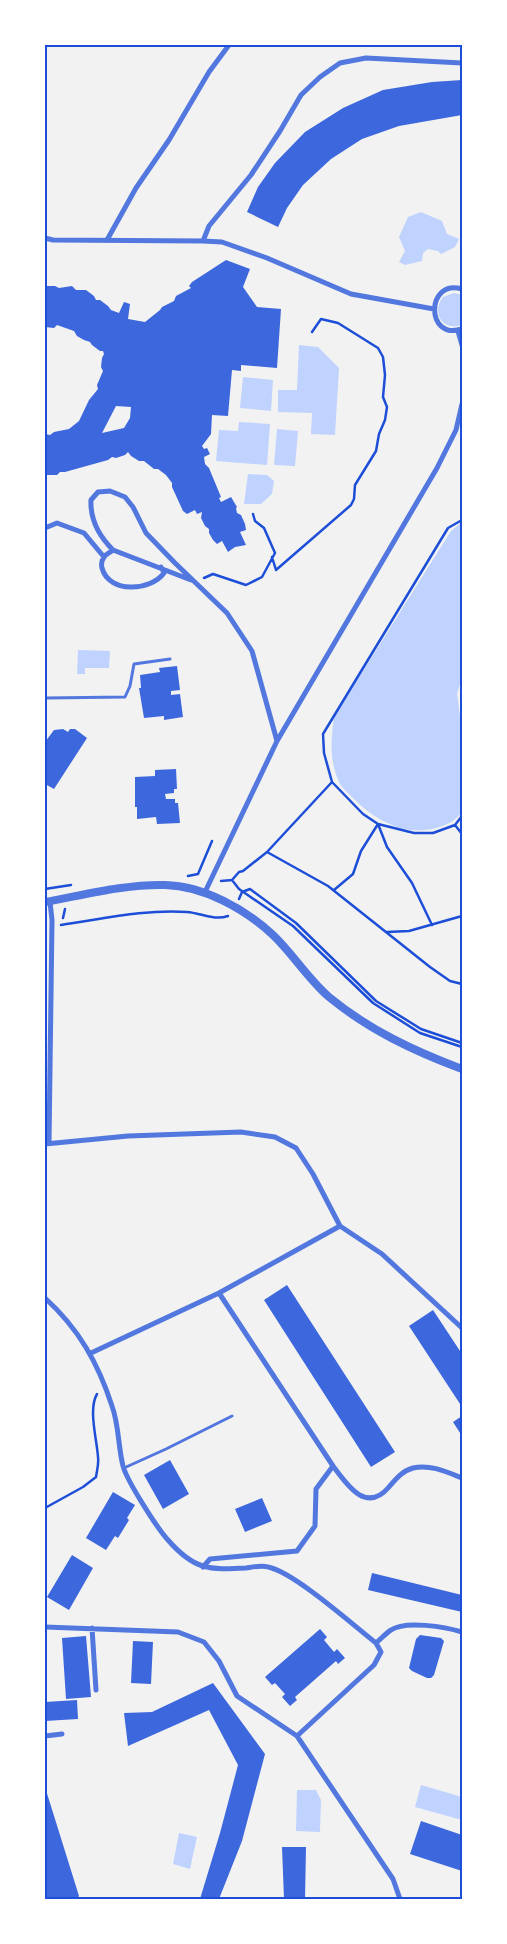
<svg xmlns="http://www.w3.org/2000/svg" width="507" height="1944" font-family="Quicksand,sans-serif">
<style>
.water{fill:#bfd3fe}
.building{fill:#3d67dc;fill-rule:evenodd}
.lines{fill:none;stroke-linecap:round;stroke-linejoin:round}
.path{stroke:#1d4ed8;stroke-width:2.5}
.service{stroke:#5277de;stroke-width:3}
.minor{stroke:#5277de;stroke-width:5}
.tertiary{stroke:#5277de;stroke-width:8}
.neatline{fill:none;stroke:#1d4ed8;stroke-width:2}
</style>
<rect width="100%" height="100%" fill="#f2f2f2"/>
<path class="water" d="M421,212L442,221L447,234L459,239L455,247L441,254L438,251L428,249L423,253L422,261L405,265L399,262L405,251L399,237L408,217Z
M454,293L462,295V325C442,332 431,312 443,297Z
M299,345L318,347L339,368L335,435L311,434L312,413L278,412V390H297Z
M243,377L273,380L271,411L240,408Z
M239,422L270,424L267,465L216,461L219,430L238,431Z
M277,429L298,431L295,466L274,465Z
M248,474L267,475L274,481L272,494L261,504H244Z
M462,522V677L457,694L462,731V812C449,831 412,835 392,825C377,819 365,810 354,799C349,794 342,788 339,782C329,759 331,741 334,717L451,531Z
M78,650L110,651L109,668H85V674H77Z
M421,1785L462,1797V1820L415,1807Z
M297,1790H316L321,1800L320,1832L296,1831Z
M179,1833L197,1837L190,1869L173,1864Z"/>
<path class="building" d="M462,80V115L399,126L362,139L331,159L303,185L287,208L278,227L247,212L258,187L275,163L305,132L343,108L383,90L432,82Z
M226,260L250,269L243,287L257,307L281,309L277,368L241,365V371L232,370L228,416L212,415L211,434L202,446L204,449L207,448L210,454L204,457L205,464L209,468L221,497L219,498L221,502L231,497L237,507L236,508L237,513L241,515L245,524L246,530L240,532L246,545L235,547L228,552L222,541L217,544L213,540L209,533V529L205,526L201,518L202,512L197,514L195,510L187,514L183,511L172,487V483L166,475L158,469H154L144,461H139L131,456L128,452L125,455L116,458L112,457L108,460L65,472H60L57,475H45V434L50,435L54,432L69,429L79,421L89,400L98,389L97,385L103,371L101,367L102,358L104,354L103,351H100L92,345L90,342L84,340L77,336L74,331L57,325L54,328L45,327V286H55L59,288L72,286L76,290H86L94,296L96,300H100L108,306L111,310L119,313L124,302L130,304L128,319L145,322L160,310L162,307L174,301L176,296L191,288L189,286L192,282ZM116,406L131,407L130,418L124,428L102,433Z
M177,666L180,690L171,691V695L180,694L183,717L164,720V716L144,718L139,688H141L140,675L160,672L159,668Z
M63,729L68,732L70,729H75L87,738L54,789L45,784V742L54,730Z
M176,769L177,789H174V793L165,794L166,799H175V803H178L180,823L157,824L156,817L137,819V807H135V777L155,776V770Z
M287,1285L395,1452L371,1467L264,1300Z
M433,1310L462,1354V1407L409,1326Z
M462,1416V1436L453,1422Z
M170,1460L189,1494L163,1509L144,1475Z
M113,1492L135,1505L127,1518L129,1520L118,1538L115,1536L106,1550L86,1538Z
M262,1498L272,1521L245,1532L235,1509Z
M72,1555L93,1568L69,1610L47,1597Z
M372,1573L462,1595V1612L368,1590Z
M320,1629L327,1637L324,1640L334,1652L337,1649L345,1658L338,1664L336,1661L295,1697L297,1700L290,1706L282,1697L285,1694L275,1683L272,1685L265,1677Z
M420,1635L441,1638L444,1641L434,1675L431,1678H427L412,1671L409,1668L416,1639Z
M86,1636L91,1697L66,1699L62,1638Z
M133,1641L153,1642L151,1684L131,1683Z
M213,1683L265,1754L242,1841L219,1899H200L220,1833L238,1765L209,1710L128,1746L124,1713L152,1712Z
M77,1700L78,1719L45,1721V1702Z
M45,1787L79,1896L77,1899H45Z
M421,1821L462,1835V1871L410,1854Z
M282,1847H306L305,1899H284Z"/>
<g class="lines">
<path class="path" d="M462,520L448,528L323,734L324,753L332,782L363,814L378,824L414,833H433L455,825L462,816
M272,557L276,570L351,505L354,499L355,485L376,451L379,434L385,420L387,407L383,397L385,375L383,357L378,348L338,323L321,319L312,332
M204,578L213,574L246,585L262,577L275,553L264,528L255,521L253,514
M378,824L387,847L412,883L432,925
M455,825L462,834
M267,852L328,886L430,967L450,981L462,984
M188,876L198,874L212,841
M232,880L239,889L293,926L373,1003L420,1033L462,1047
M221,881L232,880L239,872L243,871L267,852L332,782
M45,889L71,885
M334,890L353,874L361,851L378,824
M239,899L242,892L250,889L296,923L376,1001L421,1029L462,1043
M63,918L65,909
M61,925C103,919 145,909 187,912C201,913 214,921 228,916
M387,932L409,931L462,916
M45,1508L83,1487L96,1477C97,1470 99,1464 98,1457C97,1440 88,1409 97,1394"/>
<path class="service" d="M45,698L125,697L130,686L134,664L170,659
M124,1468L166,1449L232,1416"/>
<path class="minor" d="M45,238L53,240L203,241L222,242L267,258L351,294L434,309
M107,240L136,188L169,140L209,72L229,45
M203,241L209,226L251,175L280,131L301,95L320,77L340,63L366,58L462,63
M462,289C426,278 425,341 462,329
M458,331L462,345
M45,528L57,523L84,533L104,557
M113,550C99,536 90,520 91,500L98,492L110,491L125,497L133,507L146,533L175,563L227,613L252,651L277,741
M161,567L164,573C151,591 109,594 102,568C101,564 102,560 104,557C106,554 111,552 113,550L191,580
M205,892L277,741L437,468L456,430L462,404
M45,1144L128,1136L241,1132L275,1137L296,1148L313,1174L340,1226L382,1254L462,1328
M49,1144L52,920L50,902
M219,1293L333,1466C347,1485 366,1514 389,1487C396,1479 402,1471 413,1468C430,1464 447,1472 462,1478
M45,1298C79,1329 98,1363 112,1406C119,1425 118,1446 123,1466C127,1481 157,1528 168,1540C194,1570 209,1570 246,1568C253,1567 262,1565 268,1567C294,1572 353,1625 376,1643L381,1652L374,1665L297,1736
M91,1353L219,1293L340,1226
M203,1567L210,1559L297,1551L315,1526L316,1489L333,1466
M45,1627L178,1632L204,1642L219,1661L237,1696L297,1736L393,1879L400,1899
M92,1628L96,1690
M376,1643C381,1639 386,1633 391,1630C405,1620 446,1627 462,1632
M45,1736L62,1734"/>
<path class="tertiary" d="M45,902C84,895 125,884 165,885C204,886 245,909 273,935C293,954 308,979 329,997C369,1030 414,1051 462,1069"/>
</g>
<rect width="507" height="1944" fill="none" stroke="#ffffff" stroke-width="92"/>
<rect x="46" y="46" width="415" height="1852" class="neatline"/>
</svg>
